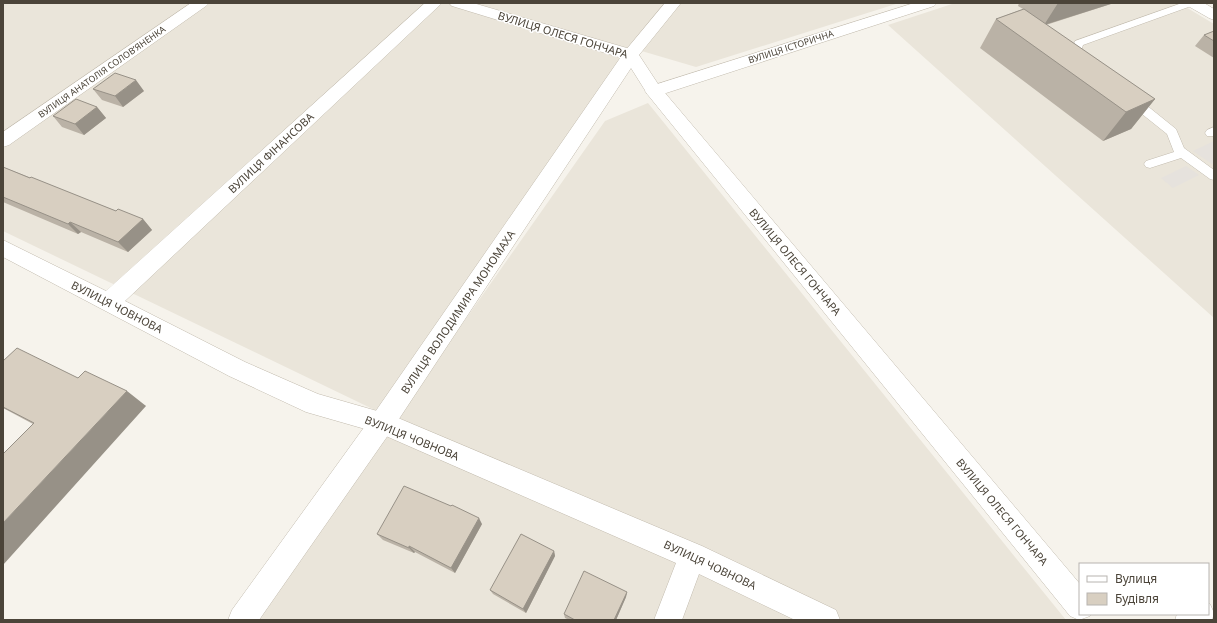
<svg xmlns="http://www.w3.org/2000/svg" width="1217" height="623" font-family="'Noto Sans',sans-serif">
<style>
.residential{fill:#eae5da}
.industrial{fill:#e6e2dd}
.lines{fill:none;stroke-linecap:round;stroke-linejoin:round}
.service-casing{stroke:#c2bbae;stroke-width:1}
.minor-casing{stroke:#c2bbae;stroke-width:1}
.tertiary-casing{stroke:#c2bbae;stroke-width:1}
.service{fill:#fff;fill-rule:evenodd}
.minor{fill:#fff;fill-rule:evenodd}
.tertiary{fill:#fff;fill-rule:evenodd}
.wall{fill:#bab2a6}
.shaded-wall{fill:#979187}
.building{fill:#d8cfc1;stroke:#979187}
.labels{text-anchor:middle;stroke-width:3;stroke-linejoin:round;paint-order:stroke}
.far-street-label{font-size:9px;fill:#4b4439;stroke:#fff}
.street-label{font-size:11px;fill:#4b4439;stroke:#fff}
</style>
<rect width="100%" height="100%" fill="#f6f3ec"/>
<path class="residential" d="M3,3H899L696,67L628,47L381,413L3,231Z
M955,3H1179L1214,24V318L888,25Z
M648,103L1066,620H254L605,121Z"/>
<path class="industrial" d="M1214,141V162L1212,164L1193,151Z
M1186,166L1199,175L1173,188L1161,178Z"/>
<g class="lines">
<g class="service-casing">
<path id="service" d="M1182,3H1196L1194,5L1083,45L1081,51L1088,61L1087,63H1079L1071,51L1075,41Z
M1131,95L1135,96L1176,129L1184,148L1214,170V180L1210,179L1181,158L1150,168L1146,167L1144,164L1146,161L1174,152L1167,134L1127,102L1126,99L1127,96Z
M1214,127V136H1207L1205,133L1207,130Z"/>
</g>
<g class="minor-casing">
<path id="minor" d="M191,3H209L206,6L9,145L3,147V132Z
M425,3H442L125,301L245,362L318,394L391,415L702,546L836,610L840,620H795L699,574L682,620H654L676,563L379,433L306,412L229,376L3,257V240L106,291Z
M449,3H473L637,51L639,55L637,59L631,60L625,59L452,6Z
M914,3H937L934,6L660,95L654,97L648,95L645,91L648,87Z
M1185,3H1204L1214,9V20L1209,18L1188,6Z
M1208,603L1210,604L1214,613L1212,620H1175L1177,614H1208Z"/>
</g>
<g class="tertiary-casing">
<path id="tertiary" d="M665,3H681L639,55L660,87L1080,584V614H1091L1090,616L1079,620L1070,616L648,95L631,68L391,431L259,620H228L232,610L373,415L625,51Z"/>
</g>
<use href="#service" class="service"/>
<use href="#minor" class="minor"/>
<use href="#tertiary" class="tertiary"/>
</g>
<path class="wall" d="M1019,3H1114L1046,25L1155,99L1131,129L1103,141L980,48L996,19L1023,9L1018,6Z
M1214,31V58L1195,46L1204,35Z
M93,89L144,91L123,107L102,100Z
M97,107L106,118L84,135L62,127L53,116Z
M3,167L116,211L143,219L152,230L128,252L81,232L78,234L3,202Z
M3,361L78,378L146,406L33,424L3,408Z
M482,524L455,573L415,552L414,553L383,540L377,534Z
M554,551L555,556L526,613L493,594L490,590Z
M627,592L626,597L616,620H569L565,618L564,614Z"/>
<path class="shaded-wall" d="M1058,3H1114L1044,25Z
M136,80L144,91L123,107L115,96Z
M1155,99L1131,129L1103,141L1126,112Z
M97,107L106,118L84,135L75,124Z
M143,219L152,230L128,252L118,242Z
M70,222L81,232L78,234L68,224Z
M127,391L146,406L3,565V523Z
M479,518L482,524L455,573L451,568Z
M409,546L415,552L414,553L409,548Z
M554,551L555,556L526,613L523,609Z
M627,592L626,597L616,620H614Z"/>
<path class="building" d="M1024,9L1155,99L1126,112L996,19Z
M1214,31V41L1204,35Z
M115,73L136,80L115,96L93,89Z
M76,99L97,107L75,124L53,116Z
M3,167L30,178L31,177L116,211L118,209L143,219L118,242L70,222L68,224L3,197Z
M17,348L78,378L85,371L127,391L3,523V454L34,423L3,407V361Z
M404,486L451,506L452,505L479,518L451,568L409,546V548L377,534Z
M521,534L554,551L523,609L490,590Z
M584,571L627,592L614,620H575L564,614Z"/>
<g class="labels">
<g class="far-street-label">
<text transform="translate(791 47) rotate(-18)" y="3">ВУЛИЦЯ ІСТОРИЧНА</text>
<text transform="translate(102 72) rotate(-35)" y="3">ВУЛИЦЯ АНАТОЛІЯ СОЛОВ’ЯНЕНКА</text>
</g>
<g class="street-label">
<text transform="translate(563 35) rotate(17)" y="4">ВУЛИЦЯ ОЛЕСЯ ГОНЧАРА</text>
<text transform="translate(271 153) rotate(-43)" y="4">ВУЛИЦЯ ФІНАНСОВА</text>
<text transform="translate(795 262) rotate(50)" y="4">ВУЛИЦЯ ОЛЕСЯ ГОНЧАРА</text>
<text transform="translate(117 307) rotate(27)" y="4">ВУЛИЦЯ ЧОВНОВА</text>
<text transform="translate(458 312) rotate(-56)" y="4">ВУЛИЦЯ ВОЛОДИМИРА МОНОМАХА</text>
<text transform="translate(412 438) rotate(22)" y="4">ВУЛИЦЯ ЧОВНОВА</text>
<text transform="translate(1002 512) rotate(50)" y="4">ВУЛИЦЯ ОЛЕСЯ ГОНЧАРА</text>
<text transform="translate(710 565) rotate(25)" y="4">ВУЛИЦЯ ЧОВНОВА</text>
</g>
</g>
<rect width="1217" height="623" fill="none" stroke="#4b4439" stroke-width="8"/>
<rect x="1079" y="563" width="130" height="52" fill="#ffffff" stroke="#b7b4b0"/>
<rect x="1087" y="576" width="20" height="6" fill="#ffffff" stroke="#b7b4b0"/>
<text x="1115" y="583" font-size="12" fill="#4b4439">Вулиця</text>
<rect x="1087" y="593" width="20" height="12" fill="#d8cfc1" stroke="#b7b4b0"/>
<text x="1115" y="603" font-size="12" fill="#4b4439">Будівля</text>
</svg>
